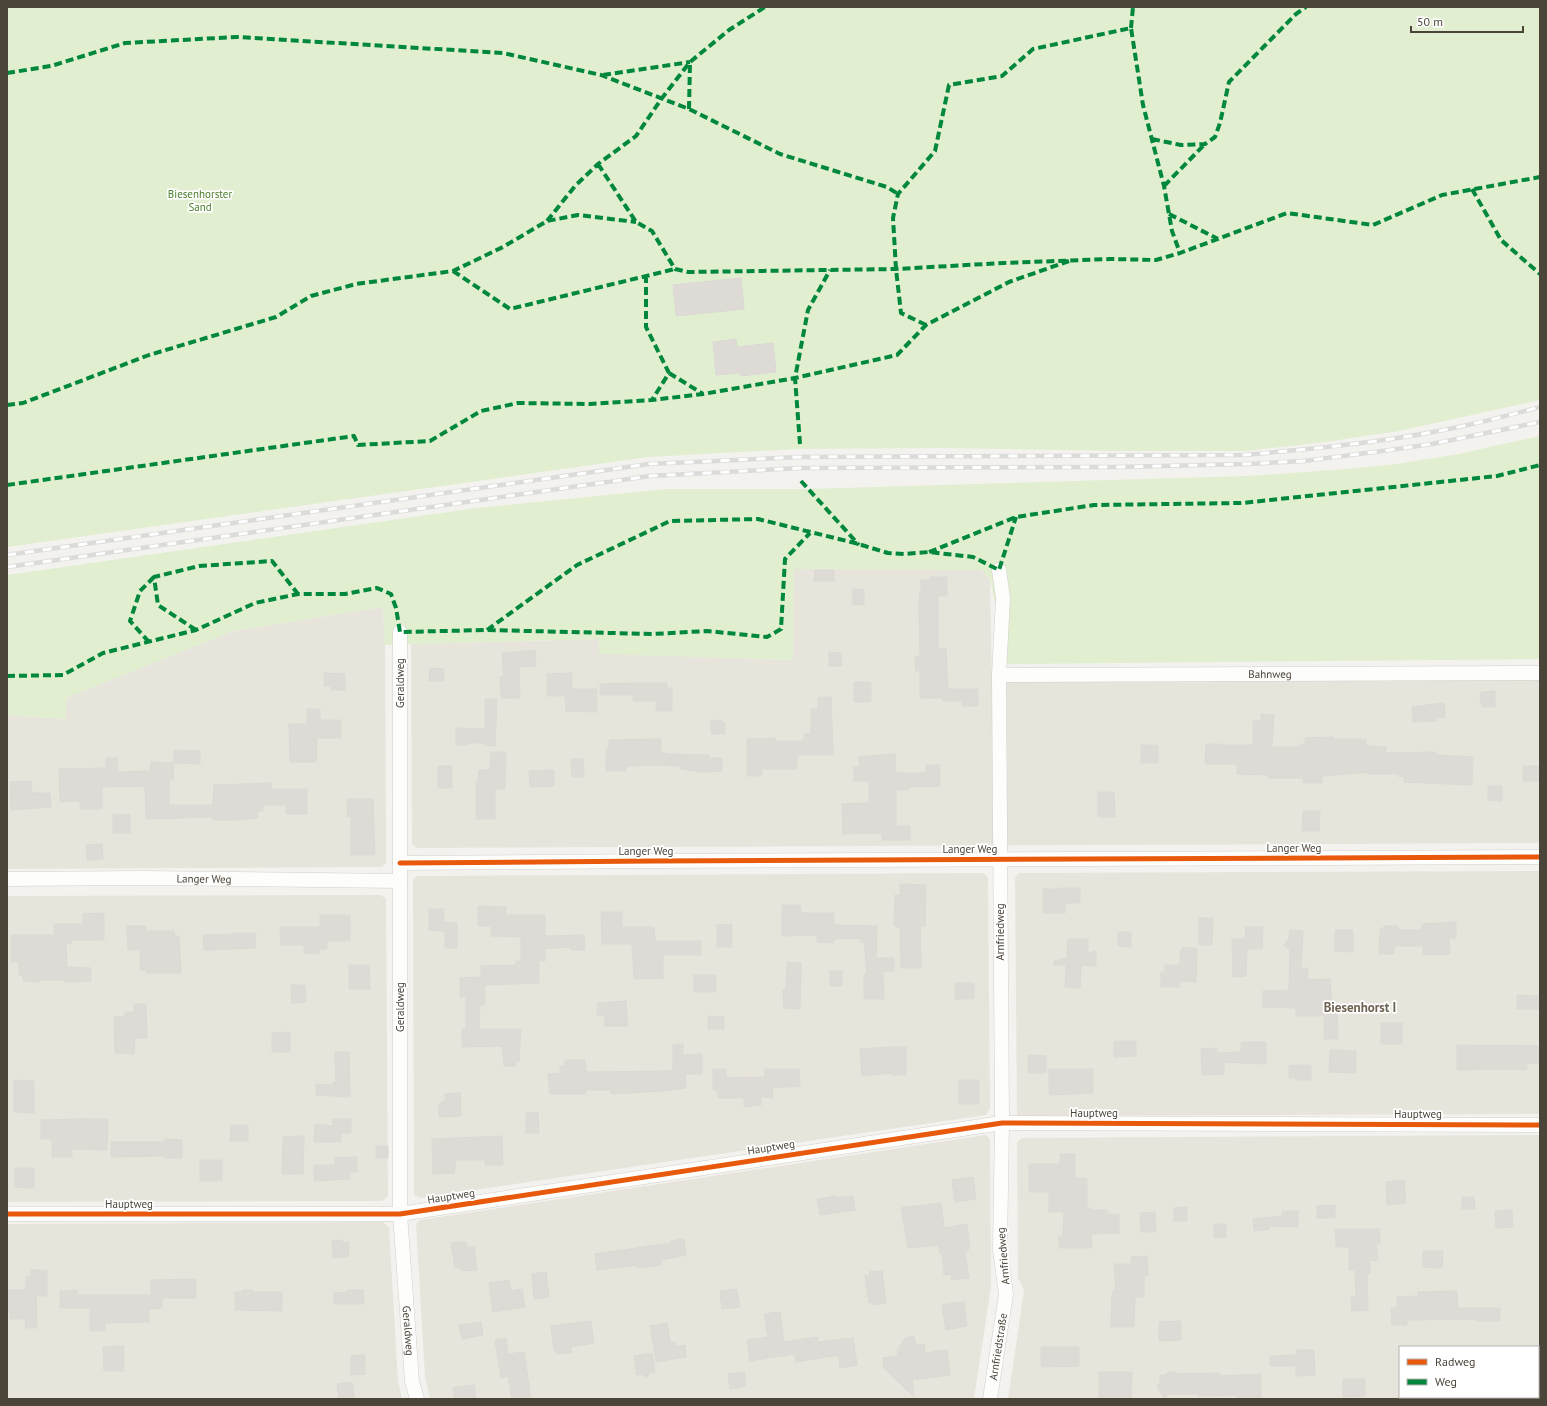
<svg xmlns="http://www.w3.org/2000/svg" width="1547" height="1406" font-family="'PT Sans',sans-serif">
<style>
.residential{fill:#e7e4dc;fill-rule:evenodd}
.green{fill:#e1eecf}
.building{fill:#dedbd6;stroke:#dcd9d4}
.lines{fill:none;stroke-linecap:round;stroke-linejoin:round}
.minor-casing{stroke:#d2d0cb;stroke-width:15}
.minor{stroke:#fdfdfc;stroke-width:14}
.rail-casing{stroke:#dbdbda;stroke-width:4.5}
.rail{stroke:#fff;stroke-width:3;stroke-dasharray:9;stroke-linecap:butt}
.quiet{stroke:#00873e;stroke-width:4;stroke-dasharray:8 4;stroke-linecap:butt}
.cycleway-casing{stroke:#fff;stroke-width:8}
.cycleway{stroke:#e8590c;stroke-width:5}
.labels{text-anchor:middle;stroke-width:3.5;stroke-linejoin:round;paint-order:stroke}
.park-label{font-size:11px;fill:#4a7f2a;stroke:#fff}
.street-label{font-size:11px;fill:#4b4439;stroke:#fff}
.quarter-label{font-size:13px;font-weight:bold;fill:#6e6250;stroke:#fff}
</style>
<rect width="100%" height="100%" fill="#f4f2ee"/>
<path class="residential" d="M794,569L981,570L990,579L992,681L1540,679V843L417,848L412,844L411,644L600,639L599,653L793,660Z
M383,607L385,645L386,848V863L382,867L7,869V715L65,719L66,698L233,631Z
M1540,871V1114L1017,1116L1015,878L1019,873Z
M983,873L988,877L990,1109L986,1115L420,1198L414,1195L413,880L417,876Z
M381,895L386,899L388,1196L382,1201L7,1202V896Z
M986,1135L990,1139L991,1287L974,1399H430L425,1377L416,1224L420,1220Z
M1540,1135V1399H1008L1024,1290L1018,1278L1017,1142L1022,1138ZM1400,1347H1538V1397H1400Z
M383,1222L389,1227L398,1381L402,1399H7V1224Z"/>
<path class="green" d="M7,7H1540V400L1399,431L1325,442L1245,451H1119L941,448L799,449L648,457L7,547Z
M1540,436V659L1007,664L990,579L981,570L794,569L793,660L599,654V639L385,645L383,607L233,631L66,698V719L7,715V575L477,508L667,489H809L1247,476L1347,469L1397,464L1459,454Z"/>
<path class="building" d="M741,278L744,309L676,316L673,285Z
M736,339L737,347L773,343L776,372L740,376V373L716,375L713,342Z
M815,570H834V581H814Z
M930,577H947V596H938V649H946L948,689H978V706H962V701H943V698H920V671H916L915,656H920L919,603L920,592H921V580H930Z
M853,589L864,590V605L852,604Z
M535,650L536,666L519,667L520,698H501L500,677H504L502,653Z
M829,652L841,653L842,666H829Z
M430,668L444,669V681H429Z
M324,673L345,674V690H331V686H324Z
M572,673V689H597V712L566,711L565,696H547V674Z
M854,682H871V702H854Z
M633,683H667V688H672V711H656V701H633V695H600V684Z
M1495,691V707H1482V703H1480L1481,692Z
M818,697H831L833,755H797V769H762V776H747V739L775,738V741H804V734H811V709H818Z
M485,699H497L495,746L485,745V743H468V745H456V728L485,729Z
M1444,703L1445,717L1437,718L1436,721L1413,722L1412,707Z
M307,709H320V720H341V738H317L316,762H290L289,724H307Z
M1261,714L1274,715L1272,747H1300V744H1305V738L1334,737V739H1366V746L1386,747V753L1436,752V755L1473,757L1472,785L1404,782V776L1399,777V774H1367V772L1322,776V783H1303V778H1268V775L1237,774V764H1205L1206,744H1221V745H1253V721H1261Z
M711,720L723,721V723H725V734H711Z
M661,739V753H666V754L709,755V758H722V771L702,772L681,769L680,766L654,765L626,766V771H606V758L607,749L609,748V740Z
M1141,745H1158V763H1141Z
M174,750L200,751V764L174,763L173,780H169V805H213L214,785L271,783V789H307V814H286V805H263V811H258V818L237,820H213V817L146,819L145,786L102,787V809H80V801L60,802L59,769L106,768V758H117L118,772L150,771L151,762L174,763Z
M491,752H506L505,789H495V819H476V781H478L479,770H488V769H490Z
M895,754L896,773H926V765H940V786L909,787V790H896V826H910V840H882V833L843,834L842,804L869,803V781H854V767H860L858,757Z
M571,759H583L584,777H572Z
M438,766H452V788H438Z
M1523,766H1539L1540,781H1523Z
M554,770V786L530,787L529,771Z
M31,781L32,793H50L51,807L11,810L10,782Z
M1488,786H1502V801L1488,800Z
M1098,792H1114L1115,817H1098Z
M347,799H373L375,855H351V816L348,817Z
M1303,811H1320L1319,831H1302Z
M113,814L130,815V833H113Z
M102,844L103,859L87,860L86,845Z
M900,884L926,885L925,926H920L921,968H901L900,927L894,926L895,895L900,896Z
M1059,888H1080V903H1065V913H1043V889H1059Z
M782,905H800L801,913H834V925L877,926L876,958H894V971L883,972L884,999H864V975H867L864,942H860V938L834,939V943L817,942V935L782,936Z
M478,906L506,907V915H545V936L584,935L585,950H571L570,947L545,949V961H539V983L485,985V1005H480L479,1029H521L519,1061L515,1062L516,1066H504L502,1046L462,1047V1029H466V997H460V978L481,977V966L516,965V961H521V937L491,936V926H478Z
M429,909H444V931L429,930Z
M601,912H622V927H654L655,941H701V955H663V978L634,979L632,944H602Z
M104,913V940H71V944H66L67,967L91,968V981L65,982V980H39V982L23,981V975H19V962H11V935H54V924H83V914Z
M320,915H350V941H327V949H319V954L304,953V945H281L280,927H320Z
M1199,918H1213L1212,945H1199Z
M445,922L457,923V948H445Z
M1456,922V938H1449L1450,954L1423,955V946H1394V954H1379L1380,929H1383L1384,926H1398V930H1422V924Z
M732,924V947H717V925Z
M127,926H146V931H174L175,936H179L181,973H146V970H140V949L128,950Z
M1246,927H1263L1262,949H1247L1246,976L1233,977L1232,939H1245Z
M1290,930L1303,931L1301,968H1308V980L1330,979L1332,1008H1337L1338,1039H1324V1016H1296V1008L1263,1007V991L1289,990L1290,950L1284,945L1289,938Z
M1335,930H1353V952L1335,951Z
M1118,932H1131V947L1118,946Z
M234,933H256L255,948L204,950L203,935L234,934Z
M1068,939H1088V953L1096,951V966L1081,965L1080,988L1065,987L1066,965H1054V961L1067,958Z
M1183,947L1197,949L1196,982L1180,981V987H1161V972H1165V965H1180V950H1183Z
M787,962L801,963L800,1009L784,1008L783,991L786,988Z
M349,965H369L370,989H349Z
M830,971H842V986H830Z
M694,975H716V992H694Z
M955,983H974V999H955Z
M291,985H305L306,1002L292,1003Z
M1517,995L1540,996V1009H1517Z
M626,1001L628,1026H604L605,1015H597L598,1003Z
M134,1004H146L147,1038H135L134,1054L115,1053L114,1017L125,1016V1012H134Z
M708,1016L724,1017V1029H708Z
M1381,1023H1402V1044H1381Z
M290,1032V1052H272V1033Z
M1114,1041H1136V1056L1114,1057Z
M1241,1042H1266V1064L1224,1062V1074L1202,1075L1201,1049L1217,1048V1053L1241,1052Z
M683,1044V1055L702,1054V1074H685L686,1088L662,1091L611,1094V1090H586V1094H550L548,1074L560,1073V1067L565,1066V1060H585L586,1072L673,1071V1045Z
M1457,1045L1540,1046L1539,1064L1527,1063V1070L1497,1069L1457,1070Z
M892,1047H906V1075H892V1073L862,1076L860,1049Z
M1330,1050L1356,1051V1073L1329,1072Z
M335,1052H349L350,1097L316,1095V1084L333,1085V1082H336Z
M1028,1055L1046,1056V1073H1028Z
M1296,1065H1311V1080H1296V1078H1289V1066Z
M713,1069H726V1078L765,1077V1069H799L800,1086L772,1088L773,1098L761,1097V1105L744,1107V1098H718L717,1090H713Z
M1049,1069H1093V1093L1049,1095Z
M14,1080L34,1081V1113L14,1112Z
M959,1080H979V1104H959Z
M460,1093L461,1116L439,1117V1104L445,1100V1094Z
M538,1112L539,1133H526V1113Z
M82,1119H108L107,1150L72,1149V1157H52V1139H41V1120Z
M333,1119H351V1133H341V1142H314L315,1124L333,1126Z
M231,1125H248V1141H230Z
M304,1136L303,1174H282L283,1137Z
M502,1136L503,1165H485V1160H456L454,1173L433,1174L432,1139Z
M165,1139L182,1140V1158H165V1156L111,1157V1142H165Z
M376,1146H388V1158H376Z
M1060,1154H1075V1178H1087V1208H1091V1210H1107V1214H1119V1233L1091,1234L1092,1248H1059V1236H1063L1064,1212H1049V1192H1029V1164H1060Z
M357,1157V1172H350V1179L314,1181V1165H335V1158Z
M200,1160H222V1181H200Z
M15,1168H34V1188L15,1187Z
M973,1177L976,1199L955,1202L952,1180Z
M1404,1180L1406,1203L1387,1205L1386,1182Z
M836,1196V1198L853,1196L855,1210L820,1215L817,1199Z
M1462,1197H1474L1475,1209H1462Z
M941,1203L944,1228L967,1224L970,1247L965,1254L969,1278L952,1280L951,1274L944,1275L942,1254H940L938,1245L908,1248L901,1208Z
M1335,1205V1218H1317V1206Z
M1187,1207V1221H1174V1208Z
M1512,1210L1513,1227L1496,1228L1495,1211Z
M1282,1211H1298V1227L1269,1226V1229L1254,1231L1253,1219L1282,1216Z
M1155,1212L1156,1232H1141L1140,1213Z
M1214,1224H1226V1237L1214,1238Z
M1335,1229H1380V1244H1376L1378,1260L1370,1261V1274H1367L1368,1310L1352,1311L1351,1297H1356L1355,1270H1349V1247H1336Z
M684,1239L686,1255L661,1260V1265L637,1268V1265L597,1270L595,1254L671,1243L670,1241Z
M342,1240L343,1243L348,1242L349,1256L333,1258L332,1241Z
M466,1242L467,1247H474L477,1270L461,1271V1268H455L451,1243Z
M1423,1251H1443L1442,1268L1423,1267Z
M1147,1256L1148,1275L1144,1276V1297H1135L1134,1327H1111L1112,1294H1113V1290H1116L1114,1264H1131V1257Z
M31,1270H47V1296H36L37,1328H26L25,1319H10V1312H7V1290H26V1276H31Z
M882,1271L886,1303L873,1305V1302L869,1303L865,1276L870,1275L869,1272Z
M546,1272L549,1297L534,1299L532,1274Z
M196,1279V1298H162V1308L149,1309V1322L105,1323V1331H90V1308H60V1291L77,1290V1295H151V1280Z
M509,1280L511,1291L522,1289L525,1307L493,1312L489,1283Z
M737,1289L740,1307L722,1309L720,1291Z
M242,1290H253V1292H282V1311L235,1310V1292H242Z
M346,1290H363L364,1304H334V1292L346,1293Z
M1457,1291L1458,1308H1500V1321H1477V1319L1407,1320V1325H1392L1391,1308H1397V1297L1418,1296V1292Z
M964,1302L967,1326L946,1330L942,1305Z
M780,1312L784,1342L817,1337L818,1342L853,1338L857,1365L840,1368L839,1355L796,1362L795,1354L750,1361L747,1340L768,1337L764,1314Z
M591,1321L594,1343L571,1347L572,1352L557,1354L556,1351H554L551,1326Z
M1181,1321V1340L1159,1341V1322Z
M481,1322L483,1335L462,1339L459,1325Z
M667,1323L670,1343L675,1342L676,1347L685,1345L686,1357L656,1362L650,1326Z
M914,1336L916,1345L924,1344L925,1353L947,1350L950,1375L912,1380L914,1397L884,1368L883,1358L898,1356L897,1350L905,1338Z
M506,1338L508,1354L524,1352L531,1399H512L508,1376L501,1378L495,1340Z
M124,1346V1371H104L103,1347Z
M1041,1347H1079V1366L1041,1367Z
M1296,1350H1314L1315,1375L1296,1376V1366H1270V1356L1296,1355Z
M652,1353L655,1372L649,1373L647,1378L642,1374L637,1375L634,1356Z
M365,1355V1374L351,1375V1356Z
M744,1372L746,1386L730,1389L728,1374Z
M1099,1372H1132L1131,1398H1099Z
M1168,1372H1174L1177,1374L1219,1373V1376L1261,1374V1397L1237,1398L1236,1395L1199,1396V1394H1168L1165,1398L1158,1389V1385L1160,1382V1375H1166Z
M1343,1379H1365V1396L1343,1397Z
M352,1382L354,1398L339,1399L337,1384Z
M474,1385L476,1399H455L453,1388Z"/>
<g class="lines">
<g class="minor-casing">
<g id="minor">
<path id="s1" d="M400,632V1214L412,1381L417,1399"/>
<path id="s2" d="M999,675L1540,673"/>
<path d="M400,863L653,861L1540,857"/>
<path id="s3" d="M7,879L143,878L400,881"/>
<path d="M7,1214H400L1002,1123L1540,1125"/>
<path id="s4" d="M990,1399L1006,1294L1000,1250L1002,1123L999,675L1003,598L999,570"/>
</g>
</g>
<use href="#minor" class="minor"/>
<g class="rail-casing">
<path id="rail" d="M7,555L649,464L799,457L1244,455C1321,448 1398,441 1472,424C1495,419 1518,413 1540,407
M7,567L650,476L800,468L1120,467L1246,464L1304,461L1390,450L1432,444L1540,422"/>
</g>
<use href="#rail" class="rail"/>
<path class="quiet" d="M1131,28L1133,7
M7,73L51,66L125,43L237,37L503,53L601,75L689,109L780,154L887,187L898,194
M603,75L690,62
M689,109L690,62
M1152,139L1181,145L1205,144L1215,137L1220,123L1229,82L1296,14L1306,7
M598,164L636,222L652,231L675,269L688,272L896,269L1003,263L1110,259L1156,260L1180,253L1287,213L1373,225L1442,195L1540,177
M1164,186L1205,144
M1472,189L1501,240L1540,274
M1169,214L1218,239
M547,221L575,186L598,164L636,136L662,98L690,62L729,30L765,7
M453,271L510,309L675,269
M646,275V327L669,373L652,400
M926,325L901,313L896,269L893,218L898,194L935,151L949,85L1002,76L1033,49L1131,28L1143,105L1164,186L1172,231L1180,253
M669,373L703,394
M7,405L23,403L149,355L276,317L311,296L356,284L453,271L503,247L547,221L578,215L636,222
M800,444L795,378L808,310L830,270
M801,481L859,545
M7,485L354,436L358,445L430,441L481,411L518,403L590,404L652,400L703,394L795,378L897,355L926,325L1009,282L1069,261
M929,552L1016,517L1094,505L1242,503L1497,476L1540,465
M196,630L158,605L154,577L199,566L272,561L298,594
M487,630L577,565L670,521L758,519L855,543L888,553L905,554L929,552L973,557L999,570L1016,517
M149,642L130,621L140,591L154,577
M7,676L63,675L103,653L196,630L255,603L298,594H345L377,588L391,594L396,608L400,632L487,630L653,634L707,631L767,637L781,629L785,559L810,533"/>
<g class="cycleway-casing">
<path id="cycleway" d="M400,863L653,861L1540,857
M7,1214H400L1002,1123L1540,1125"/>
</g>
<use href="#cycleway" class="cycleway"/>
</g>
<g class="labels">
<g class="park-label">
<text x="200" y="198">Biesenhorster<tspan x="200" dy="13">Sand</tspan></text>
</g>
<g class="street-label">
<text dy="4" stroke="none"><textPath href="#s2" startOffset="271">Bahnweg</textPath></text>
<text transform="translate(400 683) rotate(-90)" y="4">Geraldweg</text>
<text x="1294" y="852">Langer Weg</text>
<text x="970" y="853">Langer Weg</text>
<text x="646" y="855">Langer Weg</text>
<text dy="4" stroke="none"><textPath href="#s3" startOffset="197">Langer Weg</textPath></text>
<text transform="translate(1000 932) rotate(-90)" y="4">Arnfriedweg</text>
<text transform="translate(400 1007) rotate(-90)" y="4">Geraldweg</text>
<text x="1094" y="1117">Hauptweg</text>
<text x="1418" y="1118">Hauptweg</text>
<text transform="translate(771 1147) rotate(-9)" y="4">Hauptweg</text>
<text transform="translate(451 1196) rotate(-9)" y="4">Hauptweg</text>
<text x="129" y="1208">Hauptweg</text>
<text transform="translate(1003 1256) rotate(-95)" y="4">Arnfriedweg</text>
<text dy="4" stroke="none"><textPath href="#s1" startOffset="699">Geraldweg</textPath></text>
<text dy="4" stroke="none"><textPath href="#s4" startOffset="53">Arnfriedstraße</textPath></text>
</g>
<g class="quarter-label">
<text x="1360" y="1012">Biesenhorst I</text>
</g>
</g>
<rect width="1547" height="1406" fill="none" stroke="#4b4439" stroke-width="16"/>
<rect x="1399" y="1346" width="140" height="52" fill="#ffffff" stroke="#b7b4b0"/>
<rect x="1407" y="1359" width="20" height="6" fill="#e8590c" stroke="#b7b4b0"/>
<text x="1435" y="1366" font-size="12" fill="#4b4439">Radweg</text>
<rect x="1407" y="1379" width="20" height="6" fill="#00873e" stroke="#b7b4b0"/>
<text x="1435" y="1386" font-size="12" fill="#4b4439">Weg</text>
<path d="M1411 26v6h112v-6" fill="none" stroke="#4b4439" stroke-width="2"/>
<text x="1417" y="26" font-size="12" fill="#4b4439" stroke="#ffffff" stroke-width="3" paint-order="stroke">50 m</text>
</svg>
